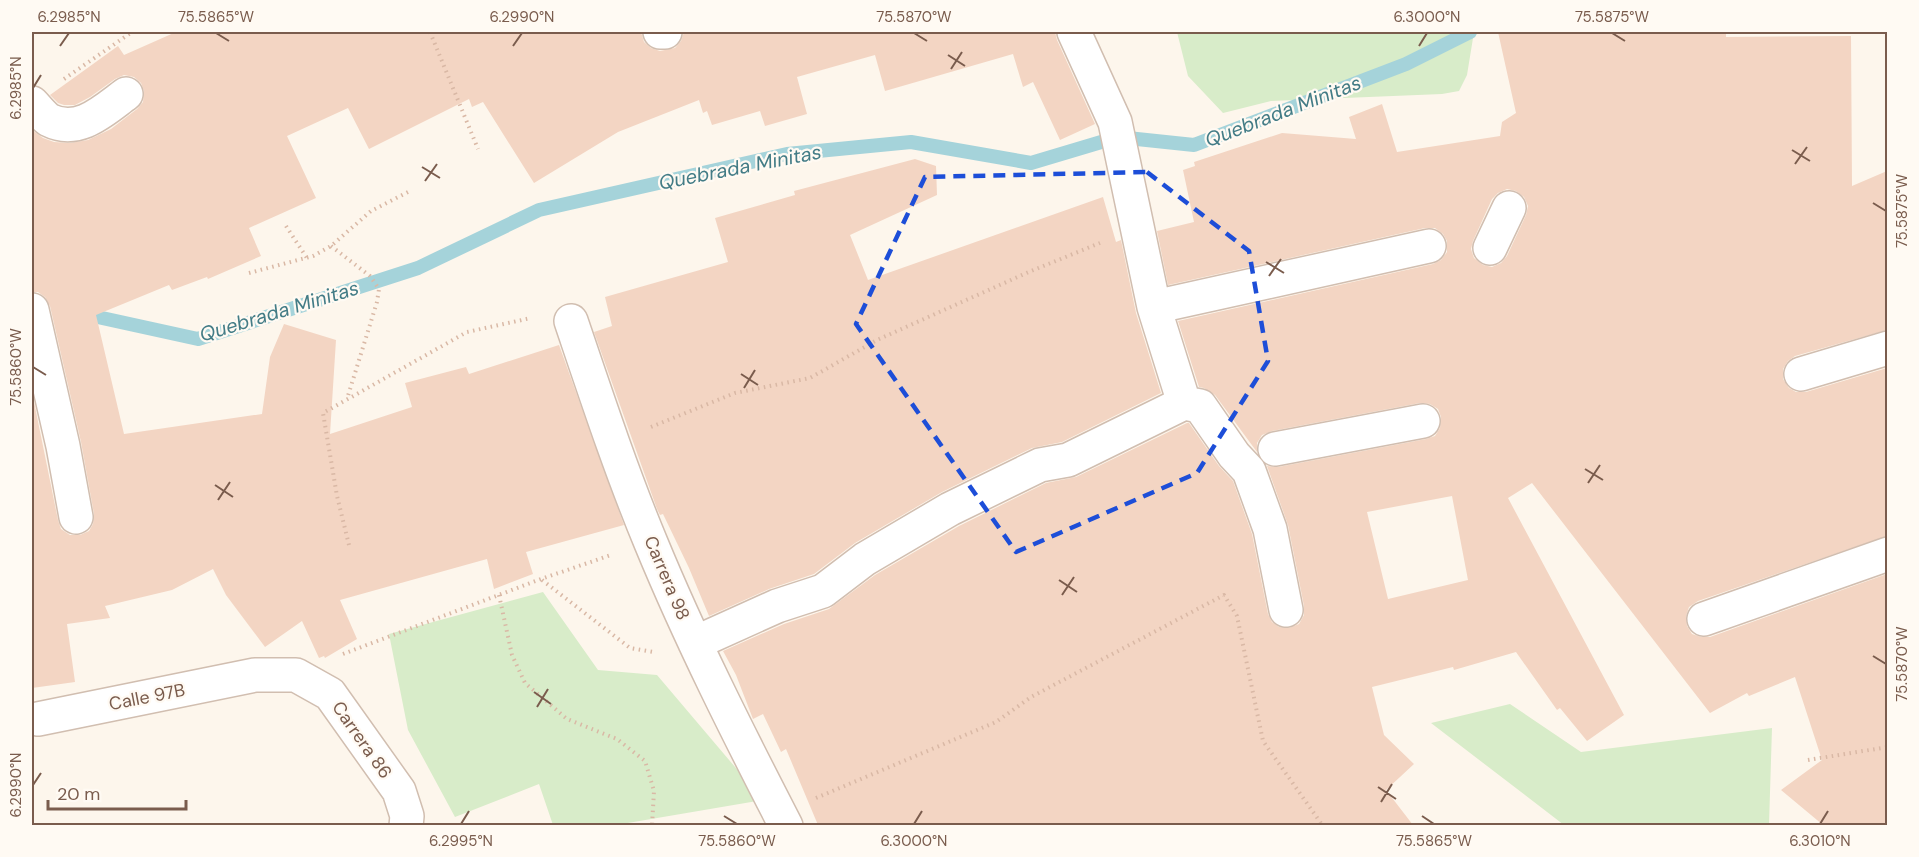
<svg xmlns="http://www.w3.org/2000/svg" width="1919" height="857" font-family="'DM Sans',sans-serif">
<style>
.green{fill:#d8ecc9}
.lines{fill:none;stroke-linecap:round;stroke-linejoin:round}
.stream{stroke:#a5d3da;stroke-width:14}
.building{fill:#f3d5c3;fill-rule:evenodd}
.street-casing{stroke:#d1beb0;stroke-width:36}
.path{stroke:#d9b8a5;stroke-width:4;stroke-dasharray:1.5 4.5;stroke-linecap:butt}
.street{stroke:#fff;stroke-width:33}
.marked{fill:none;stroke:#1d4ed8;stroke-width:4.5;stroke-dasharray:12 8;stroke-linejoin:round}
.ticks{fill:none;stroke:#7a5c4d;stroke-width:2}
.labels{text-anchor:middle;stroke-width:4.5;stroke-linejoin:round;paint-order:stroke}
.street-label{font-size:18px;fill:#7a5c4d;stroke:#fffaf3}
.water-label{font-size:20px;font-style:italic;fill:#437c86;stroke:#fffaf3}
.neatline{fill:none;stroke:#7a5c4d;stroke-width:2}
.ticks-label{font-size:15px;text-anchor:middle;fill:#7a5c4d}
</style>
<rect width="100%" height="100%" fill="#fdf6ec"/>
<path class="green" d="M1177,32H1474L1467,75L1459,91L1442,94L1271,101L1223,113L1188,76Z
M543,592L598,670L657,675L763,800L616,825H553L539,784L455,817L408,730L389,634Z
M1510,704L1581,752L1772,728L1769,825H1564L1431,723Z"/>
<g class="lines">
<path class="stream" d="M83,307L93,316L198,339L418,268L539,210L787,154L911,142L1031,163L1118,137L1194,145L1406,64L1470,32"/>
</g>
<path class="building" d="M176,32H641L644,42L651,48L660,51L675,48L681,41L684,32H1055L1057,40L1095,124L1060,140L1033,82L1023,87L1013,54L885,91L875,55L797,77L807,114L765,126L760,111L712,125L707,111L703,113L699,100L618,132L534,183L483,102L472,107L469,99L369,149L348,108L287,136L316,198L249,228L261,256L208,279L207,277L172,290L169,285L96,315L124,434L262,414L270,357L284,324L336,340L330,434L412,407L405,383L466,367L469,374L559,345L624,525L526,552L533,574L494,589L487,559L340,600L357,639L325,658L324,656L319,658L302,621L265,647L226,595L213,569L172,590L105,606L110,618L67,624L75,682L32,688V392L58,520L61,529L70,535H80L89,531L93,524L94,514L81,442L50,306L45,297L38,292H32V130L43,138L54,142L70,143L88,140L111,129L137,109L143,102L144,91L141,83L134,77L124,75L115,79L90,97L75,105H64L58,103L50,95L118,46L124,55Z
M1498,32H1726V37L1851,36L1852,186L1887,171V330L1795,356L1788,361L1783,369V379L1789,388L1796,392H1806L1887,368V536L1698,601L1689,607L1686,616L1687,626L1692,634L1701,637H1710L1887,574V825H1823L1781,790L1822,760L1795,677L1749,696L1747,693L1710,713L1532,483L1508,498L1624,715L1587,741L1560,708L1557,710L1516,652L1454,670L1453,667L1372,687L1384,735L1414,764L1386,790L1413,825H818L786,749L781,752L763,714L753,719L736,675L723,651L784,624L829,609L875,575L959,526L1046,483L1076,477L1187,423H1189L1219,466L1233,481L1252,534L1268,614L1272,622L1279,627L1289,628L1299,624L1304,615V606L1288,525L1267,466L1278,467L1426,439L1435,436L1440,428L1441,417L1438,409L1430,404L1420,403L1272,431L1262,435L1257,443V452L1215,395L1204,388L1199,387L1178,321L1433,264L1441,260L1447,252V241L1443,234L1435,228H1425L1168,285L1157,231L1194,222L1183,170L1195,166L1194,162L1282,133L1356,139L1349,117L1382,104L1397,152L1500,136L1502,122L1516,113ZM1507,189L1516,191L1524,197L1528,206L1526,215L1507,256L1501,263L1492,267L1483,265L1474,258L1471,249L1473,241L1492,199L1498,193ZM1452,496L1468,580L1388,599L1367,512Z
M915,159L936,166L937,195L850,235L868,280L1103,197L1116,242L1121,240L1136,313L1161,393L1062,442L1032,448L942,492L855,543L814,574L769,589L709,616L689,568L663,514L660,515L657,509L594,332L612,326L605,297L728,262L715,218L795,195L794,191Z"/>
<g class="lines">
<g class="street-casing">
<path id="street" d="M660,32H665
M1074,32L1115,122L1154,307L1429,246
M32,103C37,108 43,116 49,120C79,135 104,110 126,94
M1490,248L1509,208
M1154,307L1184,403
M32,310L63,446L76,517
M571,321C596,395 621,471 651,543C691,640 738,733 786,826
M1801,374L1888,348
M1275,449L1423,421
M1704,619L1888,554
M695,643L777,606L823,591L865,559L950,509L1040,465L1068,460L1184,403L1200,406L1234,455L1249,471L1270,529L1286,610
M38,719L255,675H296L330,694L399,791L407,816L406,826"/>
</g>
<path class="path" d="M430,32L478,149
M64,79L132,32
M286,226L307,258
M331,246L370,276L379,289L377,302L347,399
M249,273L313,256L331,246L371,211L408,192
M651,427L735,393L810,378L877,340L1031,271L1100,243
M349,545L337,496L323,413L467,332L531,318
M542,580L630,648L654,652
M499,595L512,655L525,683L567,719L617,739L645,761L654,791L652,826
M343,654L541,579L611,555
M1808,760L1888,747
M816,798L996,722L1031,697L1224,595L1237,616L1263,741L1323,826"/>
<use href="#street" class="street"/>
</g>
<path class="marked" d="M1147,172L1249,251L1268,361L1197,473L1016,552L856,324L925,177Z"/>
<path class="ticks" d="M216,33L229,41M914,33L927,41M1612,33L1625,41M60,46L69,33M513,46L522,33M1419,46L1427,33M948,55L965,66M951,69L962,52M33,88L41,75M1792,150L1810,161M1795,164L1807,147M422,167L440,178M425,181L437,164M1873,203L1886,211M1266,262L1284,273M1269,276L1281,259M33,367L46,375M741,374L758,385M744,388L755,370M1585,469L1603,480M1588,483L1600,465M215,485L233,497M218,500L230,482M1059,580L1077,592M1062,595L1074,577M1873,656L1886,664M534,692L551,704M537,707L548,689M33,785L41,773M1378,787L1396,799M1381,802L1392,784M724,816L737,824M1422,816L1434,824M461,824L469,811M914,824L922,811M1820,824L1828,811"/>
<g class="labels">
<g class="street-label">
<text transform="translate(667 578) rotate(67)" y="6">Carrera 98</text>
<text transform="translate(147 697) rotate(-11)" y="6">Calle 97B</text>
<text transform="translate(362 740) rotate(55)" y="6">Carrera 86</text>
</g>
<g class="water-label">
<text transform="translate(1283 111) rotate(-21)" y="7">Quebrada Minitas</text>
<text transform="translate(740 167) rotate(-11)" y="7">Quebrada Minitas</text>
<text transform="translate(279 311) rotate(-17)" y="7">Quebrada Minitas</text>
</g>
</g>
<rect width="1919" height="857" fill="none" stroke="#fffaf3" stroke-width="66"/>
<path d="M48 800v9h138v-9" fill="none" stroke="#7a5c4d" stroke-width="3"/>
<text x="57" y="800" font-size="18" fill="#7a5c4d" stroke="#fffaf3" stroke-width="4.5" paint-order="stroke">20 m</text>
<rect x="33" y="33" width="1853" height="791" class="neatline"/>
<g class="ticks-label">
<text x="69" y="22">6.2985°N</text>
<text x="216" y="22">75.5865°W</text>
<text x="522" y="22">6.2990°N</text>
<text x="914" y="22">75.5870°W</text>
<text x="1427" y="22">6.3000°N</text>
<text x="1612" y="22">75.5875°W</text>
<text transform="translate(16 88) rotate(-90)" y="5">6.2985°N</text>
<text transform="translate(1902 211) rotate(-90)" y="5">75.5875°W</text>
<text transform="translate(16 367) rotate(-90)" y="5">75.5860°W</text>
<text transform="translate(1902 664) rotate(-90)" y="5">75.5870°W</text>
<text transform="translate(16 785) rotate(-90)" y="5">6.2990°N</text>
<text x="461" y="846">6.2995°N</text>
<text x="737" y="846">75.5860°W</text>
<text x="914" y="846">6.3000°N</text>
<text x="1434" y="846">75.5865°W</text>
<text x="1820" y="846">6.3010°N</text>
</g>
</svg>
